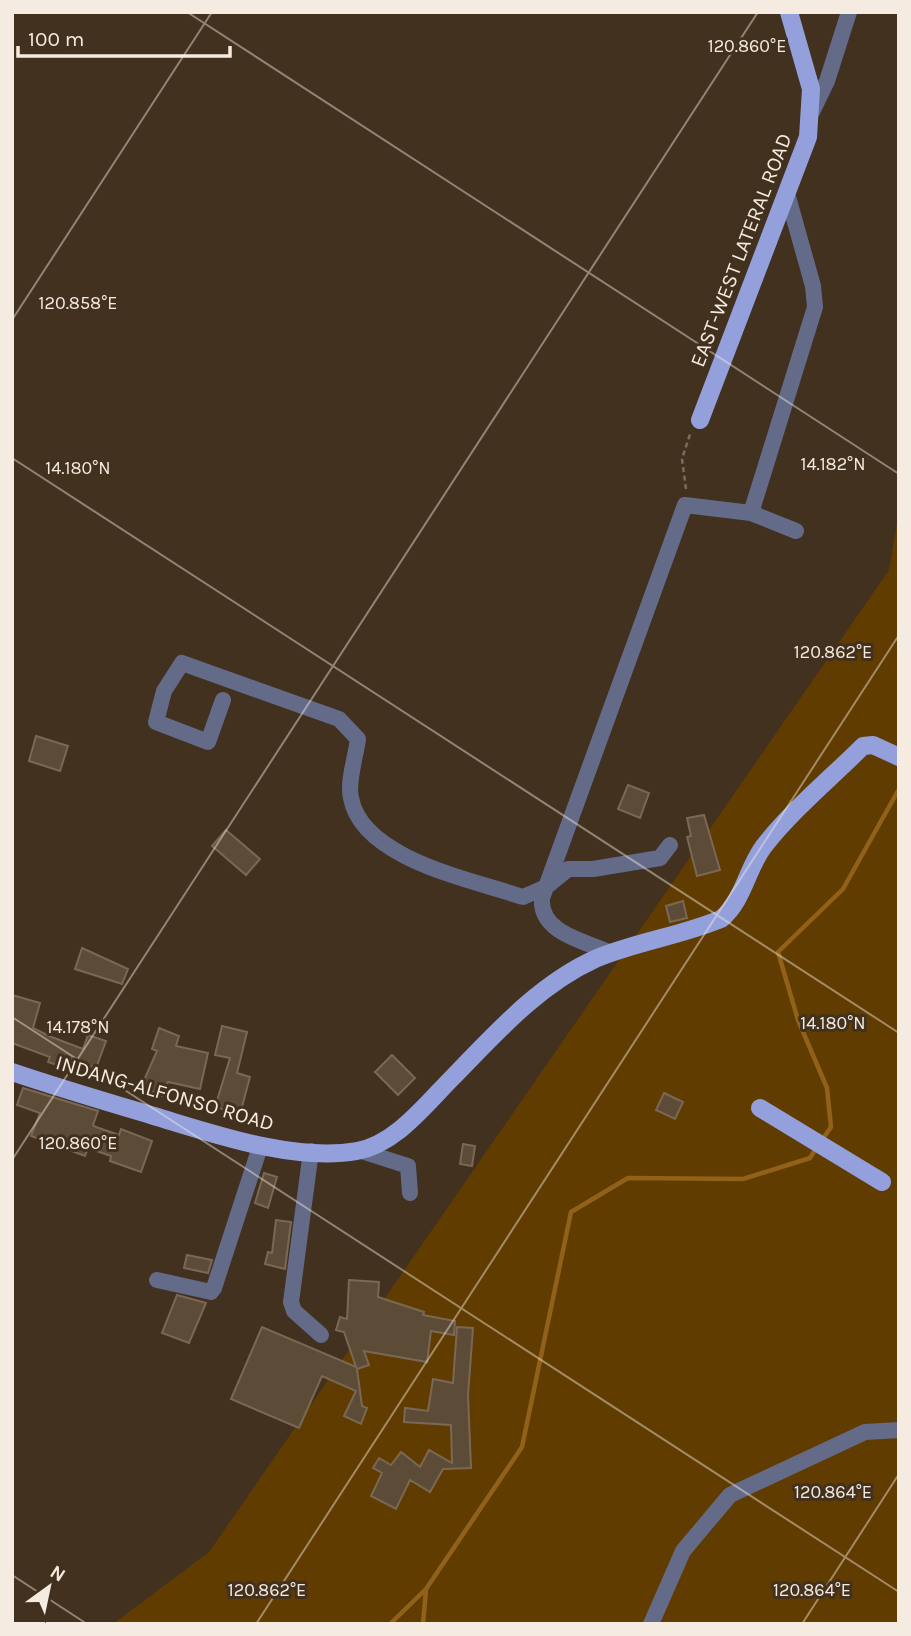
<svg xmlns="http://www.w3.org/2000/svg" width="911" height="1636" font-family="Karla,sans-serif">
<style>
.green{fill:#613c00}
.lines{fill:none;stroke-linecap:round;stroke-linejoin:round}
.stream{stroke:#926119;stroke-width:4.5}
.building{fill:#5c4b37;stroke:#7a6854;stroke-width:2}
.path{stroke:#7a6c5c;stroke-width:2.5;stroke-dasharray:5 3.5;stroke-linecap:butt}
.minor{stroke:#646b89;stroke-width:16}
.major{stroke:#93a0dc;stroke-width:18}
.ticks{fill:none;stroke:#f5ebe0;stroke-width:2;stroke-opacity:0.45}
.labels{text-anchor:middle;stroke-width:6;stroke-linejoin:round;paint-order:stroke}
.street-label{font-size:21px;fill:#f5ebe0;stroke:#41311e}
.ticks-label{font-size:18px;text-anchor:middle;fill:#f5ebe0;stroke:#41311e;stroke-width:6;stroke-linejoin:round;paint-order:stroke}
</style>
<rect width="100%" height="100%" fill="#41311e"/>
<path class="green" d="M899,511V1624H113L209,1552L889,570Z"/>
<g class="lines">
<path class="stream" d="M822,1140L831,1127L827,1088L798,1020L778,952L843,889L899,789
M390,1624L426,1589L522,1447L571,1212L628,1178L743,1179L810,1158L817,1147
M423,1624L426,1590"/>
</g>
<path class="building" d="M36,736L68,746L60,771L29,761Z
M628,785L649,793L640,818L618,809Z
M704,815L720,870L697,876L687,837L691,836L687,818Z
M226,830L260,859L246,875L212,846Z
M683,901L687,918L670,922L666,906Z
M82,948L128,969L122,984L75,969Z
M12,995L40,1003L33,1028L49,1036L83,1049L88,1035L106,1041L96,1068L72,1059L68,1069L48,1062L50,1057L12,1043Z
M222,1026L247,1032L237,1073L250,1077L240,1114L215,1107L230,1058L215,1055Z
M159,1028L179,1036L176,1046L208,1053L200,1089L168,1082L162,1096L141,1087L157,1051L152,1049Z
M392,1055L415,1078L398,1095L375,1072Z
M23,1088L98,1111L93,1125L96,1127L119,1135L121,1129L152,1141L141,1172L110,1161L111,1156L88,1148L85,1156L31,1136L40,1113L17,1105Z
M664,1093L683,1102L675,1119L656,1110Z
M463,1144L475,1146L472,1166L460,1164Z
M264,1173L277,1177L268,1208L255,1203Z
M276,1220L291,1222L285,1269L265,1264L268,1252L272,1253Z
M187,1255L212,1260L208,1273L184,1268Z
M349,1280L379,1282L378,1297L424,1312L423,1315L455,1321L454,1335L431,1331L427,1362L364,1351L369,1365L357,1369L362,1406L367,1408L361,1424L344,1416L356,1391L322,1376L299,1428L231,1399L262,1327L356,1367L344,1332L336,1330L340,1317L347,1319Z
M177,1295L206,1303L189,1343L162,1333Z
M457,1327L473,1328L468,1395L471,1468L443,1469L430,1492L410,1480L396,1509L371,1496L382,1473L373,1468L379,1458L391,1465L401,1452L420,1467L429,1450L452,1463L451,1425L404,1422L405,1408L428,1411L433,1379L453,1383Z"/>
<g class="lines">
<path class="path" d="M686,489L682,459L691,431"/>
<path class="minor" d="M812,112L827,81L849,12
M751,513L815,307L813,286L788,197
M223,700L208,742L156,722L164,691L182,663L339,719L358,739C356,756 347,782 351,798C362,859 473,880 523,897L546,887L568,869H593L660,858L670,845
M611,953C585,941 539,933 542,898L685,505L751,513L796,531
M358,1150L408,1166L410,1193
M311,1151L291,1302L294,1311L321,1335
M157,1280L211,1292L214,1288L260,1147
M651,1624L683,1551L730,1495L865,1432L899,1430"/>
<path class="major" d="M700,420L808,137L811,89L789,12
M12,1072C59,1088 107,1102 154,1116C214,1134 294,1162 357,1151C396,1144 426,1104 453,1077C495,1034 538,985 595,959C635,942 680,936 721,919C744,900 747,868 764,846C793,809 830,779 863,746L873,745L899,757
M760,1108L882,1182"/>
</g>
<path class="ticks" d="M187,12L899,474M12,320L212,12M12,458L899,1033M12,1017L899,1592M12,1160L758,12M12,1575L87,1624M256,1624L899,635M802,1624L899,1474"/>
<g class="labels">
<g class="street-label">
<text transform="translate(741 250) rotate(-69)" y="7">EAST-WEST LATERAL ROAD</text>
<text transform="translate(165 1093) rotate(16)" y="7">INDANG-ALFONSO ROAD</text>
</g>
</g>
<g class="ticks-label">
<text x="747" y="52">120.860°E</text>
<text x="78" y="309">120.858°E</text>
<text x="833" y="470">14.182°N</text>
<text x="78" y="474">14.180°N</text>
<text x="833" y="658">120.862°E</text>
<text x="833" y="1029">14.180°N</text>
<text x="78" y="1033">14.178°N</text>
<text x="78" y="1149">120.860°E</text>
<text x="833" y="1498">120.864°E</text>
<text x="267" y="1596">120.862°E</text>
<text x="812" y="1596">120.864°E</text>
</g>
<rect width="911" height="1636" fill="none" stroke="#f5ebe0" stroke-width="28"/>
<g transform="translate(49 1587) rotate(33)" stroke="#41311e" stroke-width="5" paint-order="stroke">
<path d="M0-5L12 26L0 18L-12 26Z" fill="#f5ebe0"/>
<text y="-10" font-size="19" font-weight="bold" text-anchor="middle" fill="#f5ebe0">N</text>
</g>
<path d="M18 46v10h212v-10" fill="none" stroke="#f5ebe0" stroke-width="3.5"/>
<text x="28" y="46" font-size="21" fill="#f5ebe0" stroke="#41311e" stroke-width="5" paint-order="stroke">100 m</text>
</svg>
